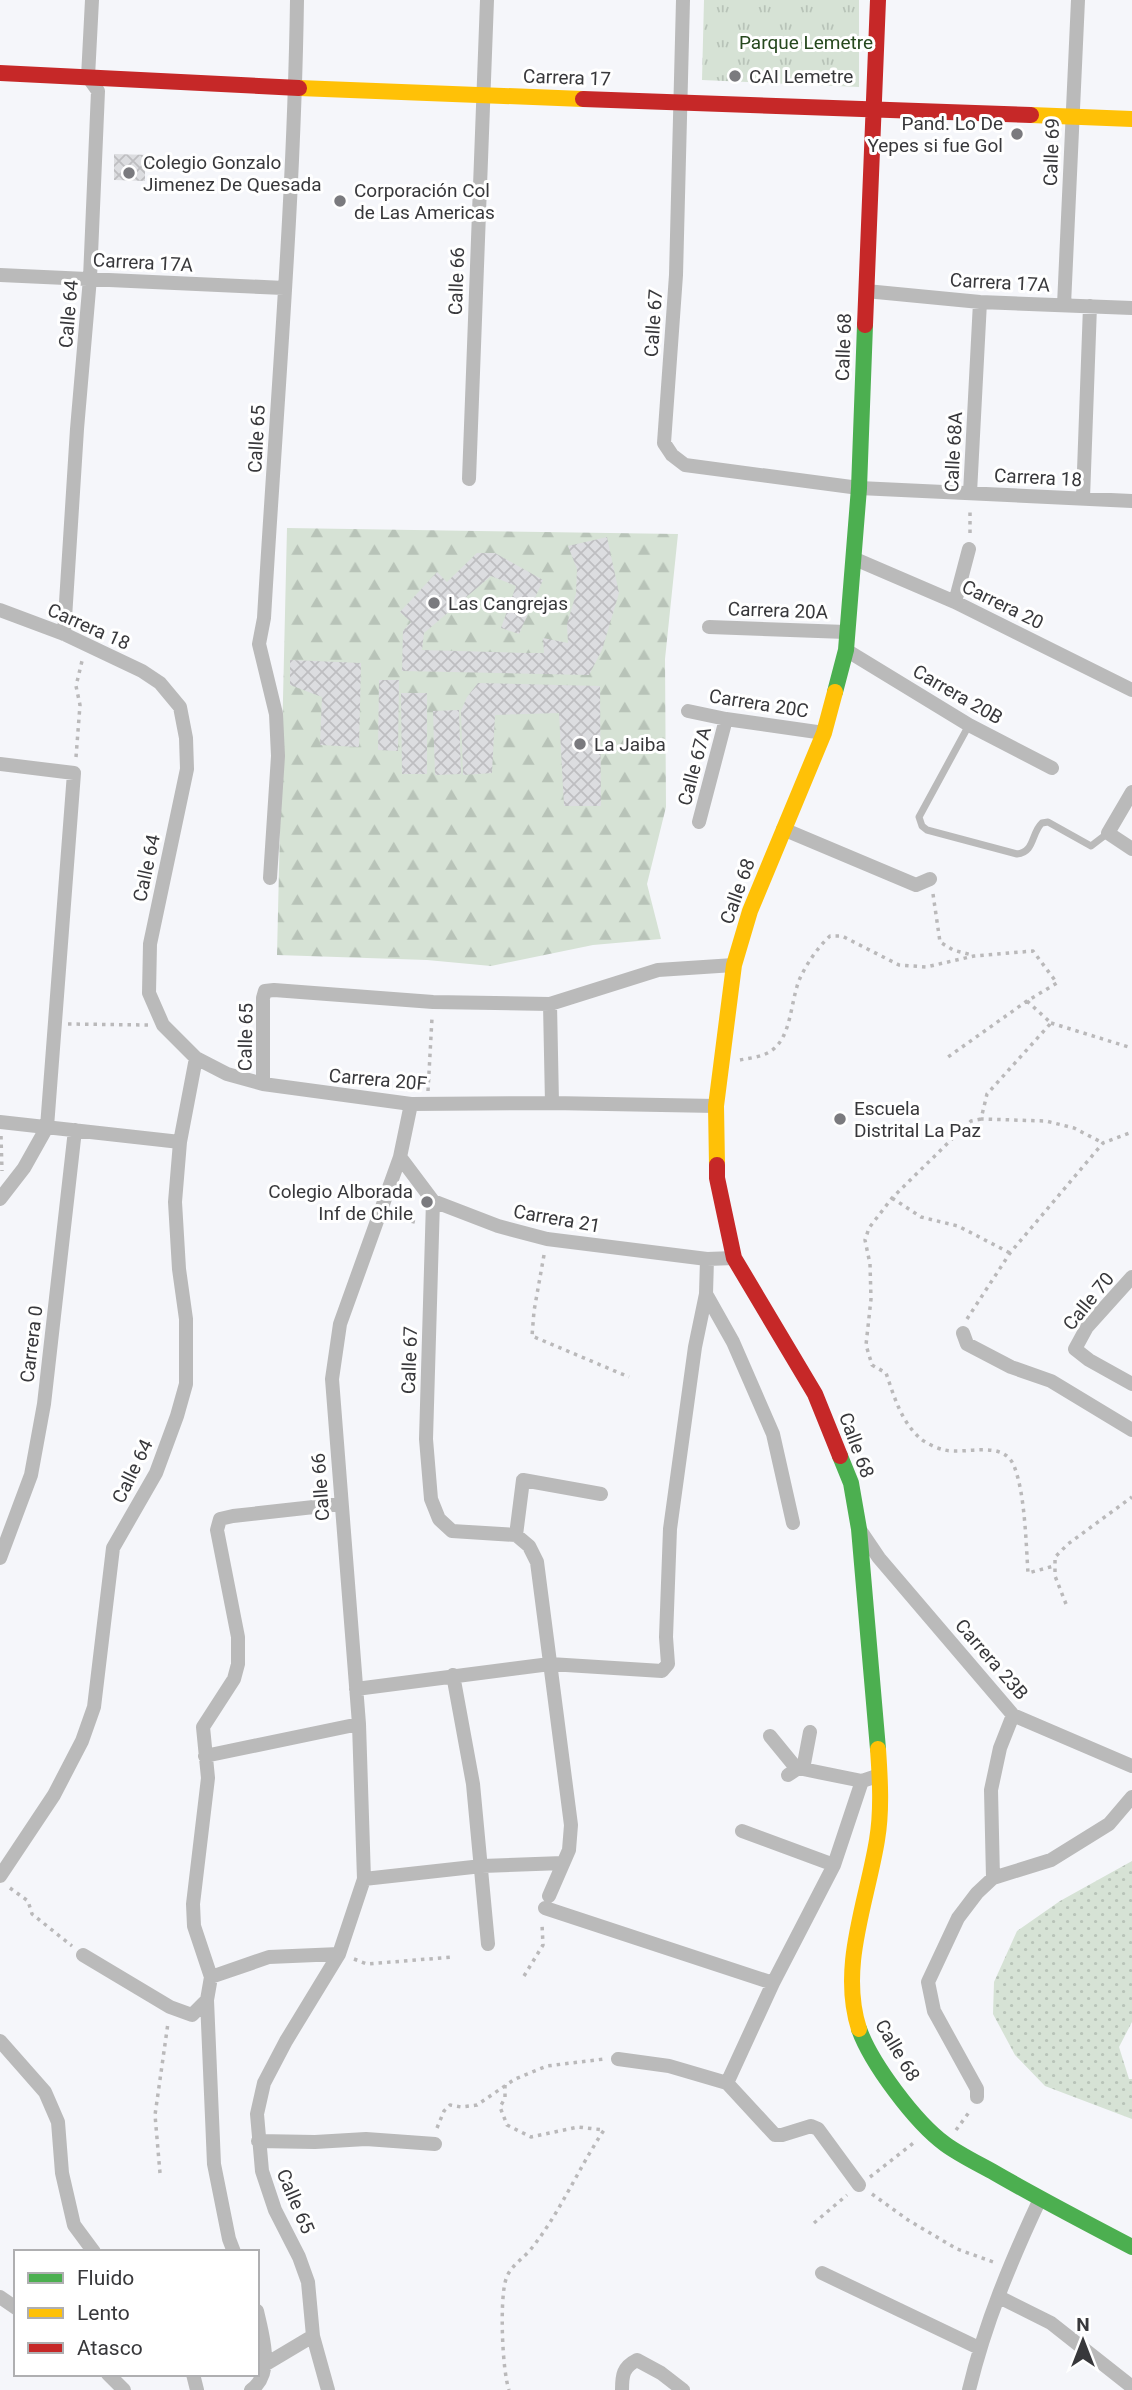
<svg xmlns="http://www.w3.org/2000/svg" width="1132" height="2390" font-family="Roboto,sans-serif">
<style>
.grass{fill:url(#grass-dots)}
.forest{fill:url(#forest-firs)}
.park{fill:url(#park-tufts)}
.building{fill:url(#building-cross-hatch)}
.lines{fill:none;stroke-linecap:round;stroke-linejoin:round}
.path{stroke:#bab9ba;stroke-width:3.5;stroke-dasharray:3.5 5;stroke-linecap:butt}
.lane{stroke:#bababa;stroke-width:7}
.street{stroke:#bababa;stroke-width:14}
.fast{stroke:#4caf50;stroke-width:16}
.slow{stroke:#ffc107;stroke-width:16}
.jam{stroke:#c62828;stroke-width:16}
.poi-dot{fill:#7a7a7e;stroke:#fff;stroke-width:2.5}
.labels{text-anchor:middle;stroke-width:6;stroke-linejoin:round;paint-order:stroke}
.park-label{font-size:19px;fill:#26481e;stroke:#fff}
.poi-label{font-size:19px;fill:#38383b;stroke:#fff;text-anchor:start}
.street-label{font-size:19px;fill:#38383b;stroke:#fff}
</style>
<defs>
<pattern id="grass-dots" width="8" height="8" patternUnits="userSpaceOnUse" patternTransform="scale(1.75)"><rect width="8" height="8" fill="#d6e2d5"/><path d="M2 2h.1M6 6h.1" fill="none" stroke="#b8c3b8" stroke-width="1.8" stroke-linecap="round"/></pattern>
<pattern id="forest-firs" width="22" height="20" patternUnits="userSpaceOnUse" patternTransform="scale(1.75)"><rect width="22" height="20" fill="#d6e2d5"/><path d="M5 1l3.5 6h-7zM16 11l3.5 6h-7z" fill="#b8c3b8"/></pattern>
<pattern id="park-tufts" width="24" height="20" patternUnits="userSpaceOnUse" patternTransform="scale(1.75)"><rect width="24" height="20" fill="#d6e2d5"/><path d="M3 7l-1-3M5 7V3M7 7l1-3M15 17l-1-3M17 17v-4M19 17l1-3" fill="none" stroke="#b8c3b8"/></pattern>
<pattern id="building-cross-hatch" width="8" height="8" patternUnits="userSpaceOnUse" patternTransform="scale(1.75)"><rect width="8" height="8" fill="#dcdde0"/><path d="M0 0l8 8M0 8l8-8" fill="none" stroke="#bebec1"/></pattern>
</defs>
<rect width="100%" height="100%" fill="#f5f6fa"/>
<path class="grass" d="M1132,1861V2022L1119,2047L1129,2079H1132V2119L1045,2086L1015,2055L993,2014L994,1982L1017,1931L1060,1901Z"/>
<path class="forest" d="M287,528L678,534L665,659L666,807L647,884L661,939L593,945L491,966L427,960L277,955Z"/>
<path class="park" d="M704,0H859V87L702,80Z"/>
<path class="building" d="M114,154L152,155V167L145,168V181L114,180Z
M607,537L619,593L602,650L589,675L402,671L403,631L411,622L400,612L437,572L447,582L477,553H495L543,580L519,634L501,628L516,586L491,576L424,633L422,650L524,653H544L543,638L568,643L567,624L576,594L577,569L568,546Z
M290,660L361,663L359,747L320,745L322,697L290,685Z
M379,680H399L398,751L378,750Z
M478,683L600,686L601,806H564L559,713L495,715L492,773L463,775L461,711L467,697Z
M401,693H427V774H402Z
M459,710L461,774L435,775L433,711Z"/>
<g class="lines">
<path class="path" d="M970,533V509
M76,757L80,705L76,686L82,661
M933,894L940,942L953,950L972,955
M1027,1001L1051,1023L987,1094L981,1119L1046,1121L1074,1128L1103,1143
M1051,1023L1132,1048
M68,1024L148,1025
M740,1060C750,1058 762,1057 771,1051C793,1036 790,998 801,976C808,962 818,947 830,936H842L899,965L926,967L974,956L1033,951L1057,983L1027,1001L948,1057
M428,1091L432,1018
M981,1119L971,1121L955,1136L892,1198L869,1228L865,1240L870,1264L871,1299L866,1345L872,1365L886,1373C894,1396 901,1422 921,1439C926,1443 938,1449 945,1450C966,1455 1003,1439 1014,1466C1025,1493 1026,1543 1028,1573L1054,1566
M1,1136L2,1171
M892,1198L921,1217L958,1226L1010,1253
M395,1217L418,1223
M544,1255L534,1311L532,1336L629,1377
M967,1319L1010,1253L1103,1143L1132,1132
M1066,1604L1055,1576V1557L1068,1544L1132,1497
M10,1888L28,1901L32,1914L72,1946
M354,1959L367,1964L453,1957
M524,1976L543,1945L542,1924
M505,2085V2098L500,2107L507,2125L531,2137L578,2127L604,2130C578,2169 560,2213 531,2249C521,2261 508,2267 505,2283C500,2304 502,2369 509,2390
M437,2128L444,2111L450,2105L461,2107L477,2105L515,2079L547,2066L604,2059
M956,2130L970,2111
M160,2173L155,2115L168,2023
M870,2177L916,2141
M872,2194L908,2220L957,2249L996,2263
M814,2223L847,2195"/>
<path class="lane" d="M969,725L919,817L922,826L927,830L1017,854C1035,852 1031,833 1042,823L1048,822L1091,846L1108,833"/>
<path class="street" d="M683,0L676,275L664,443L672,455L685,465L859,488L1132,501
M0,275L284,288
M866,291L980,302L1132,308
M1064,305L1078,0
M469,479L487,0
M970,493L980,302
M1083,498L1090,306
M855,559L955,602L1132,690
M955,602L969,549
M0,610L64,634L142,671L160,683L180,707L186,738L187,769L150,944L149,993L163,1025L196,1058L227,1074L263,1084L411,1104L552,1103L716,1106
M709,627L846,632
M64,634L77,429L90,278L98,91L88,77L92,0
M846,650L969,725L1052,768
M688,711L726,719L824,733
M0,764L74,773L47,1127L24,1168L0,1199
M1132,792L1108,833L1132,849
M699,822L726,719
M783,829L916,885L930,879
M270,878L278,756L276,714L259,644L264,618C276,412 294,206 297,0
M550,1004L552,1103
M263,1084V998L265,991L274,990L433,1002L550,1004L658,970L734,965
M0,1122L180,1142
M400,1157L433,1201L498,1226L547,1239L707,1259L734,1258
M433,1201L426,1439L431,1499L439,1519L452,1531L516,1535
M1132,1277L1087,1327L1075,1349L1089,1360L1132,1384
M706,1294L733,1342L773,1434L793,1523
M963,1333L967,1344L1011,1367L1051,1381L1132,1430
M860,1530L879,1558L1013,1715L1132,1766
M0,1558L31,1475L44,1404L75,1130
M453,1675L473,1784L488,1944
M356,1689L550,1664L662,1671L668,1664L666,1637L670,1529L695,1347L706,1294L707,1259
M770,1736L797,1769
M205,1756L359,1724
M803,1769L810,1732
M788,1775L797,1769H803L862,1781
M742,1831L834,1865
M0,1876L54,1795L82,1741L94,1707L113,1548L156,1473L177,1416L186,1384V1319L179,1269L175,1202L180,1142L196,1058
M993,1878L991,1790L1000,1748L1013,1715
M364,1879L482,1866L563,1863
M549,1896L569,1850L571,1825L537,1562L529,1546L516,1535L523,1480L601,1494
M545,1908L773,1983
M83,1955L170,2007L192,2015L207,2000
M211,1977L269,1957L339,1954
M0,2041L45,2092L58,2122L62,2173L74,2225L94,2252
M618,2059L669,2066L727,2083L775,2135H782L811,2126L818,2129L859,2185
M727,2083L773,1983L834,1865L862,1781L880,1775
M977,2097V2089L934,2011L928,1982L958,1918L977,1893L993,1878L1051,1860L1109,1824L1132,1797
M258,2141L315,2142L366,2139L435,2144
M234,2252L229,2239L214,2164L207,2000L211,1977L194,1926L193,1904L208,1778L203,1727L234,1679L238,1664V1637L217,1530L220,1519L233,1516L341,1504
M822,2273L979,2348
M0,2297L16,2308
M999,2297L1051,2323L1132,2387
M266,2364L313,2336
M108,2374L124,2390
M193,2374L197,2390
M251,2390C275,2374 262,2334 257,2311
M328,2390L313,2336L308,2282L299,2257L275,2210L262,2171L257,2114L264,2083L286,2041L339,1954L364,1879L359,1724L332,1379L340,1324L400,1157L411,1104
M622,2390C622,2375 623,2367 637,2360L661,2373L683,2390
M969,2390C985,2323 1011,2261 1040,2199"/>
<path class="fast" d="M835,692L846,650L859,488L865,325
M840,1456L851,1483L859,1529L878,1749
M859,2029C871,2063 915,2122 945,2144C960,2155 979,2164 995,2173C1040,2199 1086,2223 1132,2247"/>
<path class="slow" d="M299,88L583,99
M1031,115L1132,119
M717,1165L716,1106L734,965L750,911L824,733L835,692
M859,2029C839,1967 867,1902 877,1840C882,1811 880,1778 878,1749"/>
<path class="jam" d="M0,73L299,88
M583,99L1031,115
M865,325L878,0
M717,1165V1178L734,1258L815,1394L840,1456"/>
</g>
<g class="poi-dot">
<circle cx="735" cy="76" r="7"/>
<circle cx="1017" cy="134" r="7"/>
<circle cx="129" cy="173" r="7"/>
<circle cx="340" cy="201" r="7"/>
<circle cx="434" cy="603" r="7"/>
<circle cx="580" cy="744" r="7"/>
<circle cx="840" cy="1119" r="7"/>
<circle cx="427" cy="1202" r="7"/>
</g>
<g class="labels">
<g class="park-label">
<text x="806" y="49">Parque Lemetre</text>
</g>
<g class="poi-label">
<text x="749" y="83">CAI Lemetre</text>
<text x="1003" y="130" text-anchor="end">Pand. Lo De<tspan x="1003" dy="22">Yepes si fue Gol</tspan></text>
<text x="143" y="169">Colegio Gonzalo<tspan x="143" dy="22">Jimenez De Quesada</tspan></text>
<text x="354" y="197">Corporación Col<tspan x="354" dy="22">de Las Americas</tspan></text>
<text x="448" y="610">Las Cangrejas</text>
<text x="594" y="751">La Jaiba</text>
<text x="854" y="1115">Escuela<tspan x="854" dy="22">Distrital La Paz</tspan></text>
<text x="413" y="1198" text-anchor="end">Colegio Alborada<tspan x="413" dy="22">Inf de Chile</tspan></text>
</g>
<g class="street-label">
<text transform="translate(567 77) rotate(2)" y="7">Carrera 17</text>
<text transform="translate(1051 152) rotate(-88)" y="7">Calle 69</text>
<text transform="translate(143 262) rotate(3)" y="7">Carrera 17A</text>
<text transform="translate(456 281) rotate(-88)" y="7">Calle 66</text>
<text transform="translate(1000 282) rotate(3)" y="7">Carrera 17A</text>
<text transform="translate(68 314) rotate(-85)" y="7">Calle 64</text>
<text transform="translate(653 323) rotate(-86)" y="7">Calle 67</text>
<text transform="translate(843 347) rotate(-88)" y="7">Calle 68</text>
<text transform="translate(256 439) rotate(-87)" y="7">Calle 65</text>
<text transform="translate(953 452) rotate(-87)" y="7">Calle 68A</text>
<text transform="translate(1038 477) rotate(3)" y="7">Carrera 18</text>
<text transform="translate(1003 604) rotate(26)" y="7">Carrera 20</text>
<text transform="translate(778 610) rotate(2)" y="7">Carrera 20A</text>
<text transform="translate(89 626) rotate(24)" y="7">Carrera 18</text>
<text transform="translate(958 694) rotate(30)" y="7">Carrera 20B</text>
<text transform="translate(759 703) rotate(9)" y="7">Carrera 20C</text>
<text transform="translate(694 766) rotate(-75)" y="7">Calle 67A</text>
<text transform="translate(146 868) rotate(-78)" y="7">Calle 64</text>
<text transform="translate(737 891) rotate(-70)" y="7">Calle 68</text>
<text transform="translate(245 1037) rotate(-89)" y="7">Calle 65</text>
<text transform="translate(378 1079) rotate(5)" y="7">Carrera 20F</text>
<text transform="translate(557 1218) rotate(10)" y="7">Carrera 21</text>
<text transform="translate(1088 1301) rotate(-51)" y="7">Calle 70</text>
<text transform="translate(31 1344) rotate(-83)" y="7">Carrera 0</text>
<text transform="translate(409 1360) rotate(-88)" y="7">Calle 67</text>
<text transform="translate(857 1445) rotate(70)" y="7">Calle 68</text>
<text transform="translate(132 1471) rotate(-64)" y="7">Calle 64</text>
<text transform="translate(320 1487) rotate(-94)" y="7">Calle 66</text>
<text transform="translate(992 1659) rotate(49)" y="7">Carrera 23B</text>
<text transform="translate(898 2050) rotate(59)" y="7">Calle 68</text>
<text transform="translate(296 2201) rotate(67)" y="7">Calle 65</text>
</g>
</g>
<rect x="14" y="2250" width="245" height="126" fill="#ffffff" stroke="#afafb1" stroke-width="2"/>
<rect x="28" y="2273" width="35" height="10" fill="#4caf50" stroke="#afafb1" stroke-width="2"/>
<text x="77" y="2285" font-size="21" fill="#38383b">Fluido</text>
<rect x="28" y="2308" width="35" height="10" fill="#ffc107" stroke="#afafb1" stroke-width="2"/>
<text x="77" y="2320" font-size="21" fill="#38383b">Lento</text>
<rect x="28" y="2343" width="35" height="10" fill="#c62828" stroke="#afafb1" stroke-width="2"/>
<text x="77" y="2355" font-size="21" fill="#38383b">Atasco</text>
<g transform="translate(1083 2341)" stroke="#ffffff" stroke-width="5" paint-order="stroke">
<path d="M0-5L12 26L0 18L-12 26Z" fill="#38383b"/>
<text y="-10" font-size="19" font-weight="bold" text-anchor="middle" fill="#38383b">N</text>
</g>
</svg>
